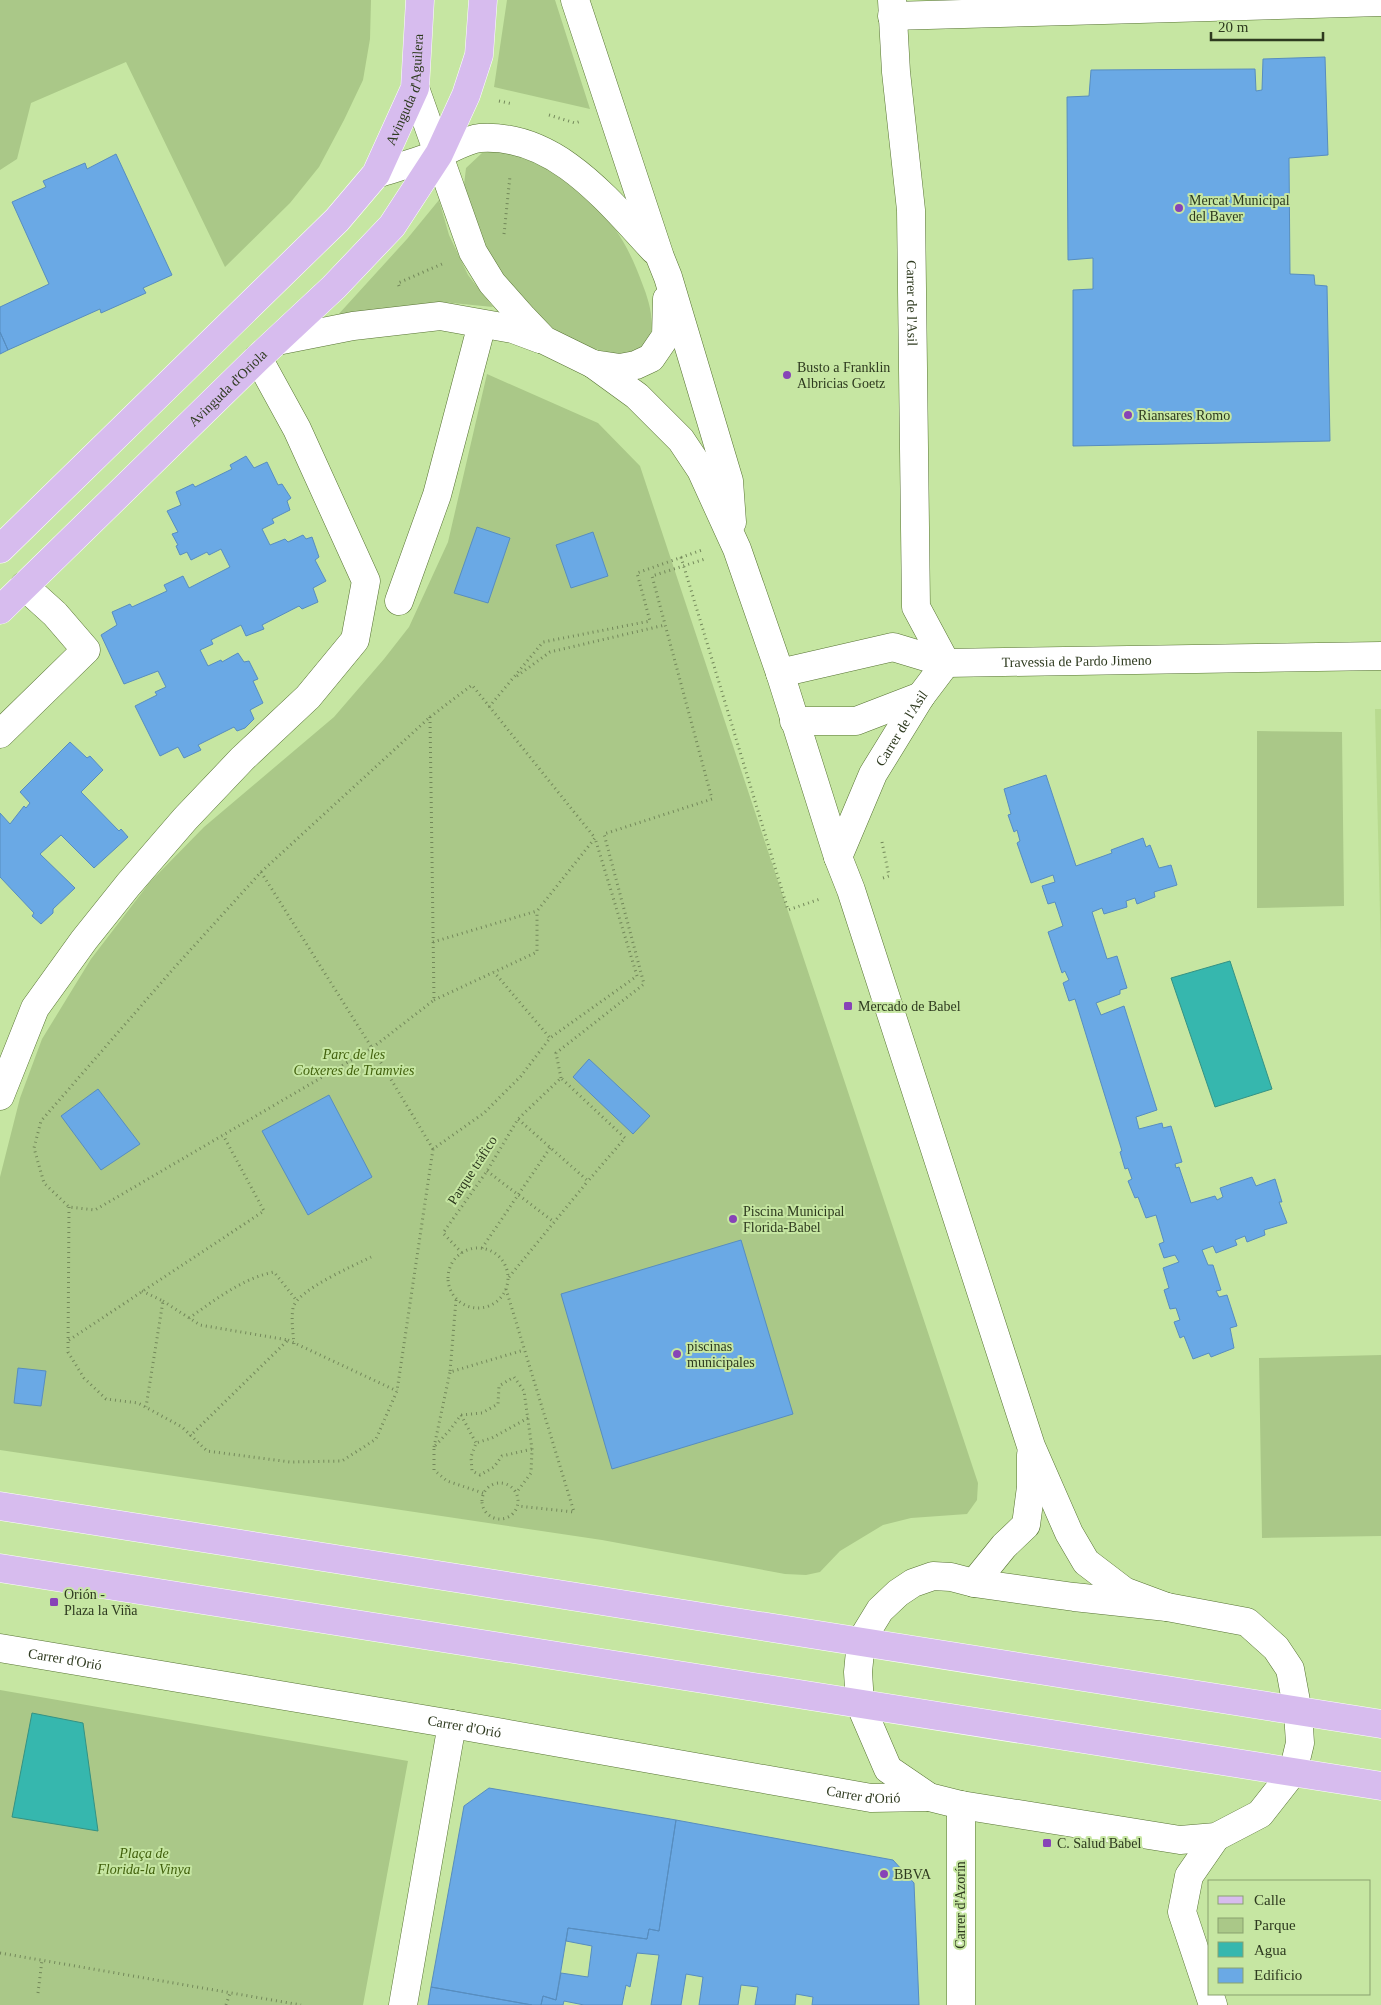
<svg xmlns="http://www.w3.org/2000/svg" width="1381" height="2005" font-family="'Times New Roman',serif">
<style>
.built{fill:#b8da8f}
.green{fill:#aac888}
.water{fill:#36b7ae;stroke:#349283}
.building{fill:#6aa9e5;stroke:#578dbf}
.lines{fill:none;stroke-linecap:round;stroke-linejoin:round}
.minor-casing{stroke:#577333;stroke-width:29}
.major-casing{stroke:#fff;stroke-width:29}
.path{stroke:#73885a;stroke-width:3;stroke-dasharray:1 4;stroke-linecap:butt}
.minor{stroke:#fff;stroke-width:28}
.major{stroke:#d7bcee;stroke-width:28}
.poi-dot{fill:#8743b7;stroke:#c6e6a2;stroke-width:2}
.labels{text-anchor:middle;stroke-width:4;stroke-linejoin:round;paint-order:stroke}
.street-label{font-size:14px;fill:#2e3a1f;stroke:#c6e6a2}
.poi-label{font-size:14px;fill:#2e3a1f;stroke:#c6e6a2;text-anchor:start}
.park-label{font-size:14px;font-style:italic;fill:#41600c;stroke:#c6e6a2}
</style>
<rect width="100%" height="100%" fill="#c6e6a2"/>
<path class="built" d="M1375,709H1381V955Z"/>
<path class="green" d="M0,0H371L370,39L363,80L344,120L319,167L290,203L225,267L126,62L31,103L17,159L0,170Z
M507,0H555L590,109L494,87Z
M496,151C537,156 592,194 615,229C627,246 635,264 642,283C648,298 654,317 651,332C649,339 643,347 640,353L619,355L583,346L551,327L508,286L474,227L464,185L466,168L482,153Z
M439,200L449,235L468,275L493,307L442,302L336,317L407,239Z
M487,374L598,423L640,466L978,1483L977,1500L967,1514L911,1518L883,1525L840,1551L820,1572L806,1575L785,1574L602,1540L0,1450V1177L20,1098L42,1039L91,959L150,882L204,827L334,717L384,659L409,627L448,542Z
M1257,731L1342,732L1344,906L1257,908Z
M1381,1355V1536L1262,1538L1259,1358Z
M0,1690L408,1761L363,2005H0Z"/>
<path class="water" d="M1230,961L1272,1089L1215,1107L1171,978Z
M32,1713L83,1723L98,1831L12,1817Z"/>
<path class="building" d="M1325,57L1328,155L1289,158L1290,274L1314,275L1315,285L1327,286L1330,441L1073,446V290L1093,289V258L1068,260L1067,97L1089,96L1091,70L1255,69L1256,91L1262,90L1263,59Z
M116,154L172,275L143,288L146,293L101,313L100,309L8,350L0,332V307L49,284L12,202L46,187L43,181L85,163L87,169Z
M0,332L8,350L0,354Z
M246,456L254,468L267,462L278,485L282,484L291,498L287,501L290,510L272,519L274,523L262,529L270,545L285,539L288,542L303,535L306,539L312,537L319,557L315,560L326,581L313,588L318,602L302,609L299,606L262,625L264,629L246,636L241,625L211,640L213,644L200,650L208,666L221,660L222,662L238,653L244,662L249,661L258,679L253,681L263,703L250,710L254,719L245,728L237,731L234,727L198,745L201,750L184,758L178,747L160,756L135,706L157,695L155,692L166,687L158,671L124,684L101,635L117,625L112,612L130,604L132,607L167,591L164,585L183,576L189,588L230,567L221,549L209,555L207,552L191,560L187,552L180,555L176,546L178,545L172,534L178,532L167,511L181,505L176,492L193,484L195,487L232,469L230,465Z
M477,527L510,538L488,603L454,593Z
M593,532L608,576L571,588L556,545Z
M70,742L87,758L90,756L103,770L81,792L119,831L121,829L128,837L94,868L61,835L40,854L75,888L53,909V913L41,924L32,916L34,913L0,877V813L10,824L24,806L26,808L30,803L20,792Z
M1046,775L1076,866L1112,853L1111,850L1143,838L1146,847L1150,845L1159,868L1171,865L1177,885L1154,892L1155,897L1137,904L1135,898L1126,901L1127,907L1104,914L1102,908L1092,912L1107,959L1117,956L1127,988L1120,990V994L1096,1003L1101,1015L1124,1006L1157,1110L1136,1117L1139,1129L1162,1123L1163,1128L1171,1126L1182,1162L1175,1164L1176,1168L1179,1167L1191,1203L1215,1196L1217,1200L1223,1197L1220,1188L1252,1177L1256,1186L1275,1179L1282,1202H1279L1287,1223L1264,1230L1265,1235L1247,1242L1245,1236L1235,1240L1237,1245L1216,1253L1213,1246L1202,1250L1208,1265H1213L1221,1290L1216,1291L1219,1297L1227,1295L1237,1326L1230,1328L1234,1348L1211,1357L1209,1353L1193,1359L1184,1336L1180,1338L1174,1322L1180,1320L1176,1308L1170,1309L1164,1290L1169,1288L1163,1268L1179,1262L1175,1255L1164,1258L1159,1244L1164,1242L1156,1215L1146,1218L1138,1197L1135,1198L1128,1181L1132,1179L1128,1168L1125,1169L1120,1152L1122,1151L1075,999L1069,1001L1063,983L1069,980L1065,971L1062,973L1048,932L1063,926L1055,902L1048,904L1042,886L1055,882L1053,875L1031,883L1017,843L1020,841L1017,830L1014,832L1008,815L1011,814L1004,789Z
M589,1059L650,1116L633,1134L573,1077Z
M98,1089L140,1144L101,1170L61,1116Z
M329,1095L372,1177L308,1215L262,1131Z
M741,1240L793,1414L612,1469L561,1294Z
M18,1368L46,1371L41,1406L14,1403Z
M489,1788L676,1820L659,1931L649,1929L647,1939L568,1928L556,2000L543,1996L541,2005H532L431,1987L464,1806Z
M676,1820L893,1860L914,1883L919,2005H812L813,1997L796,1994L795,2005H755L758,1987L741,1985L738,2005H699L703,1977L686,1974L681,2005H651L659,1955L637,1953L630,1987L626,1985L622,2005H584L564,2001L563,2005H541L543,1996L556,2000L561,1973L588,1977L592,1946L566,1941L568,1928L647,1939L649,1929L659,1931Z
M431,1987L532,2005H428Z"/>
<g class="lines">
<g class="minor-casing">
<g id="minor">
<path d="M575,0L660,257L668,277L729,481L732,522"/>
<path id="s1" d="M892,0L896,72L911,210L916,607L946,663"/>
<path d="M892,16L1381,2"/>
<path d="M415,88L473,252L492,283L523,318L544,340L593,364L637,396L681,440L701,470L737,549L780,673L838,857L851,890L1031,1446L1069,1533L1086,1562L1124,1591L1167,1607"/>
<path d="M376,174C398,167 420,161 441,153C453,148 468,139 480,138C556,133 608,201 654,250"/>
<path d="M277,341L353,326L440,316L513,329L540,339"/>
<path d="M593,364L620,368L636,365L651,358L666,336L667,299"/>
<path d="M399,601L437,495L482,324"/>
<path id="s2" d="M780,673L893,647L946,663L1381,656"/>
<path d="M794,721H856L921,696"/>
<path d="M0,734L86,650L55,614L24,586"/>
<path id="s3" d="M838,857L873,774L921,696L946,663"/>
<path d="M0,1096L35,1008L84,940L128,885L185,819L242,759L308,697L355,640L366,581L297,429L258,358"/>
<path d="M933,1576L951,1577L974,1583L1074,1597L1167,1607L1247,1622L1276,1648L1290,1669L1298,1712L1300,1743L1293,1772L1260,1814L1216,1837L1180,1840L961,1805L929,1797L888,1769L860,1704L858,1672L861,1641L880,1610L898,1593L913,1583Z"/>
<path d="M974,1583L1004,1546L1026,1525L1031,1487V1455"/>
<path id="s4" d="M0,1648L452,1724L871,1798L929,1797"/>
<path d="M403,2005L452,1724"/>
<path d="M961,2005V1805"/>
<path d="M1213,2005L1182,1912L1189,1876L1216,1837"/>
</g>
</g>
<g class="major-casing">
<g id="major">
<path id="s5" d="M0,549L337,220L376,174L415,88L420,0"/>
<path id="s6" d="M0,610L258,358L334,287L392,226L439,154L466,95L479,55L483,0"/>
<path d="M0,1506L1381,1724"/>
<path d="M0,1568L1381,1786"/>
</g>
</g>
<path class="path" d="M499,101L513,104
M549,115L575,123L581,121
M504,234L510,176
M399,286L398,283L442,264
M681,557L788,910L820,899
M517,676L550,652L665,625
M489,707L543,642L650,621L637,573L702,550
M430,717L434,1000L372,1048L95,1210L69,1207L44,1183L34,1148L41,1121L174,968L261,872Z
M430,717L472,685L595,838
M882,842L889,876L883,878
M261,872L372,1048L433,1149L484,1113L521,1076L550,1038L494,972
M433,942L537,911L595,838L637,976L550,1038
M434,1000L537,952V911
M561,1078L556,1053L644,984L604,834L712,799L652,576L705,559
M487,1171L554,1222
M69,1207L68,1352L84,1378L106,1399L138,1403L182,1427L207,1451L290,1462L342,1461L376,1439L397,1391L433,1149
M448 1278a30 30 0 1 1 60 0a30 30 0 1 1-60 0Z
M482,1248L550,1148
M462,1253L443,1233L487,1171L518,1119L561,1078L625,1138L588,1181L518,1119
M509,1277L588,1181
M506,1289L574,1512L518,1506
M142,1291L163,1301L146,1407
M456,1300L450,1372L524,1350
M163,1301L200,1325L288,1340L190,1436
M189,1318C215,1300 243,1278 274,1272L297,1301
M69,1340L264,1211L223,1135
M288,1340L397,1391
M294,1344C293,1332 291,1320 293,1308C297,1290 353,1266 371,1257
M461,1415L476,1443
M528,1418L492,1438L476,1443L471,1457L472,1471L480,1475L494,1467L502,1456L532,1449
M434,1447L450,1372
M482 1501a18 18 0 1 1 36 0a18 18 0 1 1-36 0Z
M483,1493L447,1481L434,1470V1447L449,1431L461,1415L482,1413L498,1404L499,1386L514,1377L524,1391L532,1449L531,1473L516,1493
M0,1953L301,2005
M38,1993L42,1960
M226,2005L230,1993"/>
<use href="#minor" class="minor"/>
<use href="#major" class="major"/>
</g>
<g class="poi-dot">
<circle cx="1179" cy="208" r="5"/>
<circle cx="787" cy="375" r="5"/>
<circle cx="1128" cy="415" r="5"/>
<rect x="843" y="1001" width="10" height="10" rx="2.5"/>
<circle cx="733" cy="1219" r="5"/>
<circle cx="677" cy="1354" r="5"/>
<rect x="49" y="1597" width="10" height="10" rx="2.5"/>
<rect x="1042" y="1838" width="10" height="10" rx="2.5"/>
<circle cx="884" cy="1874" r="5"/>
</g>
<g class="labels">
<g class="street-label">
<text dy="5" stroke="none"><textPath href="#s5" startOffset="622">Avinguda d'Aguilera</textPath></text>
<text dy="5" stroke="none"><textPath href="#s1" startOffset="304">Carrer de l'Asil</textPath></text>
<text dy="5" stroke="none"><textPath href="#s6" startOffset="318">Avinguda d'Oriola</textPath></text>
<text dy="5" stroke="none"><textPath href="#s2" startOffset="302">Travessia de Pardo Jimeno</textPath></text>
<text dy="5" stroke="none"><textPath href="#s3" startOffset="144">Carrer de l'Asil</textPath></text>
<text transform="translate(472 1170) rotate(-57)" y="5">Parque tráfico</text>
<text dy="5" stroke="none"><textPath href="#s4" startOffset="66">Carrer d'Orió</textPath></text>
<text dy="5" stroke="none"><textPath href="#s4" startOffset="471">Carrer d'Orió</textPath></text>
<text dy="5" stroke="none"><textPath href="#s4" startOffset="876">Carrer d'Orió</textPath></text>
<text transform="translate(960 1905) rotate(-90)" y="5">Carrer d'Azorín</text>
</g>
<g class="poi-label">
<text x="1189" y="205">Mercat Municipal<tspan x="1189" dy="16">del Baver</tspan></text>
<text x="797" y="372">Busto a Franklin<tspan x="797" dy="16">Albricias Goetz</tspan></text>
<text x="1138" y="420">Riansares Romo</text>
<text x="858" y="1011">Mercado de Babel</text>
<text x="743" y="1216">Piscina Municipal<tspan x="743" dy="16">Florida-Babel</tspan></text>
<text x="687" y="1351">piscinas<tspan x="687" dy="16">municipales</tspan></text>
<text x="64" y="1599">Orión -<tspan x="64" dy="16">Plaza la Viña</tspan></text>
<text x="1057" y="1848">C. Salud Babel</text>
<text x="894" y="1879">BBVA</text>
</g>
<g class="park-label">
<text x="354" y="1059">Parc de les<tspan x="354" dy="16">Cotxeres de Tramvies</tspan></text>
<text x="144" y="1858">Plaça de<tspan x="144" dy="16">Florida-la Vinya</tspan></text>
</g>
</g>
<rect x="1208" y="1880" width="162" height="115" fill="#c6e6a2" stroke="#89a16e"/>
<rect x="1218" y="1896" width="25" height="8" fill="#d7bcee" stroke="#89a16e"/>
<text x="1254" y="1905" font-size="15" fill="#2e3a1f">Calle</text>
<rect x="1218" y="1918" width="25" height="15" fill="#aac888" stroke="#89a16e"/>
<text x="1254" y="1930" font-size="15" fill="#2e3a1f">Parque</text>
<rect x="1218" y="1942" width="25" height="15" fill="#36b7ae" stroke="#89a16e"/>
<text x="1254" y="1955" font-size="15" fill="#2e3a1f">Agua</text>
<rect x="1218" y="1968" width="25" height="15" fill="#6aa9e5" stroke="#89a16e"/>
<text x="1254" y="1980" font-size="15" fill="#2e3a1f">Edificio</text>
<path d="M1211 32v8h112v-8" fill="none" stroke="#2e3a1f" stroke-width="2.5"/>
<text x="1218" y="32" font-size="15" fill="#2e3a1f" stroke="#c6e6a2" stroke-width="4" paint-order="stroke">20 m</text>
</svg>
